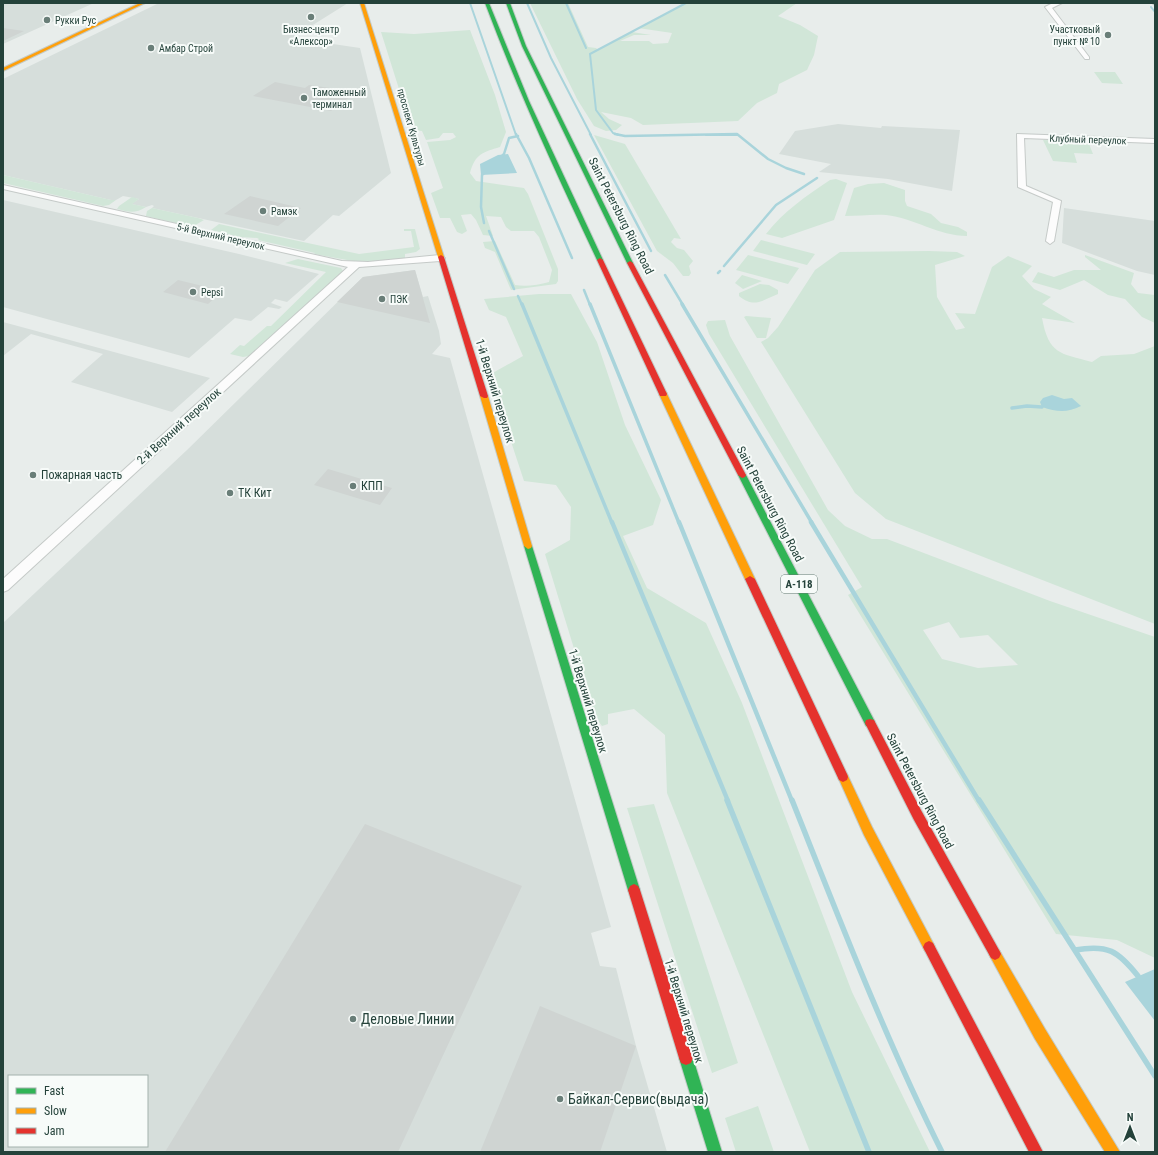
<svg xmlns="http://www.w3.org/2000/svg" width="1158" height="1155" font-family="'Roboto Condensed',sans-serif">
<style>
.built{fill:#d6dedb;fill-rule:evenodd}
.green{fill:#d1e6d8;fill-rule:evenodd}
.water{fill:#a9d4db}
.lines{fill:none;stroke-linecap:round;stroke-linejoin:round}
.stream-far4{stroke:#a9d4db;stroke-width:2}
.stream-far3{stroke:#a9d4db;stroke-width:2.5}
.stream-far2{stroke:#a9d4db;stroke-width:3.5}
.stream-far1{stroke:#a9d4db;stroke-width:4.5}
.stream{stroke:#a9d4db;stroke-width:5.5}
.building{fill:#cfd4d2}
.street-casing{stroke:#c5cac8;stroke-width:2}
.fast-casing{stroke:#c3cbc8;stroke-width:2}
.slow-casing{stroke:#c3cbc8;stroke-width:2}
.jam-casing{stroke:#c3cbc8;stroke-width:2}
.street{fill:#fcfcfc;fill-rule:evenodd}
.fast{fill:#30b455;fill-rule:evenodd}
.slow{fill:#ff9f0a;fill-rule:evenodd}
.jam{fill:#e5322d;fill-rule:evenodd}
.poi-dot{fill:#697e78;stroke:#f7fbf9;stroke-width:1.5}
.labels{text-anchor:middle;stroke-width:4;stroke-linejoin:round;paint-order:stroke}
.far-poi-label{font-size:10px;fill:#24423a;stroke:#f7fbf9;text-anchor:start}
.far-street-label{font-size:10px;fill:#24423a;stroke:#f7fbf9}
.shield{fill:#f7fbf9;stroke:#637a73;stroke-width:1}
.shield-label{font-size:11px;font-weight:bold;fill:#24423a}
.street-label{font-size:12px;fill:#24423a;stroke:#f7fbf9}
.poi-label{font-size:12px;fill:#24423a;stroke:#f7fbf9;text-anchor:start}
.near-poi-label{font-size:14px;fill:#24423a;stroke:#f7fbf9;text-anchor:start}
</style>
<rect width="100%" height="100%" fill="#e8edeb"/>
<path class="built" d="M3,3H94L3,44Z
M159,3H348L292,38L360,48L391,173L339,216L333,215L304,241L152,208L154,206L152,205L146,207L131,204L139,199L123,196L116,200H111L3,175V79Z
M838,124L881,128L882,126L960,130L952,191L888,179L819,172L831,164L779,154L795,131Z
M3,200L239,254L319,274L287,302L275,299L271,303L282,307L279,309L268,307L251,321L235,318L189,358L3,307Z
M1064,208L1155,221V275L1137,271L1062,243Z
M415,270L423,297L428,296L439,331L441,344L432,354L450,358L611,927L591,933L600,966L616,968L636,1046L667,1152H3V623L187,450L363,277ZM9,1076H147V1146H9Z
M3,322L210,378L172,412L71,382L103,354L31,334L3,356Z"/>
<path class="green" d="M530,3H568L588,47L596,48L598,50L632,32L651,35H634L620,41H649L653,44L668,43L672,33L638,28L686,3H797L778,16L800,25L818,36L814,55L807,70L779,84L777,93L757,103L738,121L643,125L631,118L601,112L609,119L622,125L616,130L606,131L594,126L577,99Z
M470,30L495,95L506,132L500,147C483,152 475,154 470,173L476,181L524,188L528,194L558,269V281L556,284L511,290L495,252L485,248L483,242L495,241L515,285C526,287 538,285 549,282L552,270L539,237L534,231H511L506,227L501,217L486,216L493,236L483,235L476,220L471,214L461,215L467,231L462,234L457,232L450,218H440L431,193L443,188L427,142L450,140L456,137L453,133H443L439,138L426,140L422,131L412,130L381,32L414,34Z
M1094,72H1115L1123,84L1102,83Z
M594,135L625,144L681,239L674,238L671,242L677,248L684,250L693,261L689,266L691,273L689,276H683L673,263L657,251Z
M1043,140L1069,141L1089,144L1093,154L1074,153L1077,163L1053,161Z
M3,175L111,200H116L109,205L103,206L3,183Z
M836,179L847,183L834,220L782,238L766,234C784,211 806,196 830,180Z
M884,183L905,190V201L907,206L931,214L941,223L958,227L967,232V236C939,236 914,218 886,215C873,214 859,216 845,216L854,188L868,184Z
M132,197L139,199L132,204L146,207C135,214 129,212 117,209L119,206Z
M152,208L198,218L204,220L192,227L146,216L147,211Z
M219,224L359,254L414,247L411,231H404V229H415L420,249L416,252L405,254V259L358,262L314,254L315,253L258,240L259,239L257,238L240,237L211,230Z
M761,240L815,254L807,265L753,251Z
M929,251L957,252L965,256L935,265L937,297L956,330L965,328L955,313L975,314L992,267L1008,256L1032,266L1022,276L1034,289L1051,297L1042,304L1075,323L1042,318C1049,355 1060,353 1092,362L1101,356L1134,354L1155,346V624L886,519L855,493L761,342L768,338L778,327L815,270L840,252Z
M748,255L799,268L788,284L736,270Z
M1085,255L1134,273L1131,284L1138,293L1155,295V323L1142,317L1125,299L1108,295L1084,280L1060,290L1032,282L1038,272L1054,277L1074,270H1101L1085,257Z
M298,259L341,268L343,271L249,356L243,357L230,354L240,345L244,346L267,326H271L326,272L285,263Z
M742,275L762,281L743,289L735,283Z
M760,284L769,285L778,290V294C761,301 754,308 739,296V293Z
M539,294H571L597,342L625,425L661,500L653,525L623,536L647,588L706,623L742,703L852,992L930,1152H810L667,793L665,735L634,709L608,714V724L602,726L595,717L545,554L570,540L571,507L556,485L524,481L489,375L523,356L506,317L489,310L484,299Z
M746,316L771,318L766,338H757L744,317Z
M725,320L730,336L828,510L845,526L872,539H887L1050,601L1155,637V958L1117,940L1056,934L848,595L862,587L709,334L706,325L708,321ZM949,622L960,638L988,635L1018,665L978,668L942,659L923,630Z
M654,804L738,1063L712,1073L627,808Z
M758,1106L774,1152H736L725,1118Z"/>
<path class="water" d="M508,154L517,173L481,175L480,164L498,155Z
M1052,395L1064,399L1072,398L1081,406C1067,413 1057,412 1042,407L1040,402L1043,398Z
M1155,969V1021L1125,982Z"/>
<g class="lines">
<path class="stream-far4" d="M470,3L516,135
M527,3L551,58L591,135
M566,3L586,48
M1151,7L1155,12
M619,135L613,133L596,110L590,54L686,3
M706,135H738"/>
<path class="stream-far3" d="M516,134L529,158L572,258
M590,134L651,251
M615,134L625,136L737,134L768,159L786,168L804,174
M501,157L504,154L509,138L518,136
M484,223L481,207L482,175L486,171
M489,231L514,289
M724,266L776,205L817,178
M718,273L720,271
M665,275L683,305
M584,290L590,305
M518,296L522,305"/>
<path class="stream-far2" d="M522,304L612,523
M590,304L679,523
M682,304L812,523
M1012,408L1027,406L1042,407"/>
<path class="stream-far1" d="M612,522L728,801
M679,522L792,801
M811,522L979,801"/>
<path class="stream" d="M727,800L869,1152
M792,800C839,918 885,1038 942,1152
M979,800L1155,1076
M1075,950C1108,944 1118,951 1138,976"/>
</g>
<path class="building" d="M3,28L24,31L3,41Z
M275,82L305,88L309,85L337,89L332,92L351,96L331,111L253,96Z
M250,196L301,208L278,226L224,214Z
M415,270L430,323L337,302L363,277Z
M178,280L223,291L208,304L163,292Z
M328,469L392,488L380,505L314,485Z
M365,824L522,886L398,1152H165Z
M540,1006L636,1046L600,1152H480Z"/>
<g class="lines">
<g class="street-casing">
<path id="street" d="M1053,3H1062L1052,8L1089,57V59H1085L1045,7Z
M1017,134L1155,139V143L1024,138L1026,186L1061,201L1054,241L1050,244L1046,241L1053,202L1018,187Z
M3,185L342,261L368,262L440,255L445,258L440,261L359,267L8,590L3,592V579L348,267L3,189Z"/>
</g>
<g class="fast-casing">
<path id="fast" d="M485,3H489L529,101L603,260L602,261L597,260C557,175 518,91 485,3Z
M506,3H510L526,46L633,263L632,264L627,263L522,46Z
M1152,3H1155V5Z
M742,472L746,475L874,720L875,723L874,726L870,727L866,726L738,475Z
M528,543L532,546L640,890L638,894L634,896L630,894L628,890L524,546Z
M686,1051L691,1053L693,1058L722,1152H708L679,1058L681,1053Z"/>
</g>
<g class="slow-casing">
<path id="slow" d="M140,3H145L3,71V68Z
M360,3H364L444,257L443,258L438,257Z
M660,392H666L667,394L755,579L753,581H747L745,579L659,394Z
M481,394H484L488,396L532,546L531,548L528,549L524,546L480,396Z
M843,772L847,774L872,827L933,943L935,947L933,951L929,953L925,951L864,835L838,777L839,774Z
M995,948L999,950L1045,1029L1120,1152H1105L1035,1039L991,958L989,954L991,950Z"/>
</g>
<g class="jam-casing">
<path id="jam" d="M441,255L444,257L488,396L487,398H484L480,396L438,257Z
M600,258L603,260L667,394L666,396H660L659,394L597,260Z
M630,261L633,263L746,475L745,477L742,478L738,475L627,263Z
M750,576L755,579L847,774L848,777L847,780L843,782L839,780L745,579Z
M870,719L874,720L922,812L999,950L1001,954L999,958L995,960L991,958L914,820L865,723L866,720Z
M634,884L638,886L640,890L693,1058L691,1063L686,1065L681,1063L679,1058L628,890L630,886Z
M929,941L933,943L1043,1152H1029L925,951L923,947L925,943Z"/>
</g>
<use href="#street" class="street"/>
<use href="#fast" class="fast"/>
<use href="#slow" class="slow"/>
<use href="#jam" class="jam"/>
</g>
<g class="poi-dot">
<circle cx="311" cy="17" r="4"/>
<circle cx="47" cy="20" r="4"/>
<circle cx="1108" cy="35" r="4"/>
<circle cx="151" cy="48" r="4"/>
<circle cx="304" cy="98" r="4"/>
<circle cx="263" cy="211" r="4"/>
<circle cx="193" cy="292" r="4"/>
<circle cx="382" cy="299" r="4"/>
<circle cx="33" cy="475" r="4"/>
<circle cx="353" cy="486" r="4"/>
<circle cx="230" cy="493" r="4"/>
<circle cx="353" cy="1019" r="4"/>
<circle cx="560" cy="1099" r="4"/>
</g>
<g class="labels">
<g class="far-poi-label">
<text x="55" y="24">Рукки Рус</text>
<text x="311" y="33" text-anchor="middle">Бизнес-центр<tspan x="311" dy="12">«Алексор»</tspan></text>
<text x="1100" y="33" text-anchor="end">Участковый<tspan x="1100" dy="12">пункт № 10</tspan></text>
<text x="159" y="52">Амбар Строй</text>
<text x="312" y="96">Таможенный<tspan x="312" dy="12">терминал</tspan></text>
<text x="271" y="215">Рамэк</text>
<text x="201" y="296">Pepsi</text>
<text x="390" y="303">ПЭК</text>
</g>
<g class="far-street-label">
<text transform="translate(412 127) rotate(74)" y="4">проспект Культуры</text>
<text transform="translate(1088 139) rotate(2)" y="4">Клубный переулок</text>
<text transform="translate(221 236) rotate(13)" y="4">5-й Верхний переулок</text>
</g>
<rect class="shield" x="781" y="575" width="36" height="18" rx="3"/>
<g class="shield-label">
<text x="799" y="588">А-118</text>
</g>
<g class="street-label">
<text transform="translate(621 216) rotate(63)" y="4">Saint Petersburg Ring Road</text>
<text transform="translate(495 391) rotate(73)" y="4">1-й Верхний переулок</text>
<text transform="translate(179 426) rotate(-42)" y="4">2-й Верхний переулок</text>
<text transform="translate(770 504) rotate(62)" y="4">Saint Petersburg Ring Road</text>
<text transform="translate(588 701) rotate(73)" y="4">1-й Верхний переулок</text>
<text transform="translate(920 791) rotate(62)" y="4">Saint Petersburg Ring Road</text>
<text transform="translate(684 1011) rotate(73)" y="4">1-й Верхний переулок</text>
</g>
<g class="poi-label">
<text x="41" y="479">Пожарная часть</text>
<text x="361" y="490">КПП</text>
<text x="238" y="497">ТК Кит</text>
</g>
<g class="near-poi-label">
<text x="361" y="1024">Деловые Линии</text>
<text x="568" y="1104">Байкал-Сервис(выдача)</text>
</g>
</g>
<rect width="1158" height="1155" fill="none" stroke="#24423a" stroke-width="8"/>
<rect x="8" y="1075" width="140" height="72" fill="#f7fbf9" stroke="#a3b1ad"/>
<rect x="16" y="1088" width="20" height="6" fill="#30b455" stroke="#a3b1ad"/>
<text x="44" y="1095" font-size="12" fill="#24423a">Fast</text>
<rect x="16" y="1108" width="20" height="6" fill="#ff9f0a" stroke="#a3b1ad"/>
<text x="44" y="1115" font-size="12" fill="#24423a">Slow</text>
<rect x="16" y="1128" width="20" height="6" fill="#e5322d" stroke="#a3b1ad"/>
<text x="44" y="1135" font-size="12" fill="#24423a">Jam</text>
<g transform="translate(1130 1127)" stroke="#f7fbf9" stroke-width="3" paint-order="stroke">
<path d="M0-3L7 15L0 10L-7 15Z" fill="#24423a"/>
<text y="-6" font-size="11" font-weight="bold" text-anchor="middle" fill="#24423a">N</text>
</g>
</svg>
